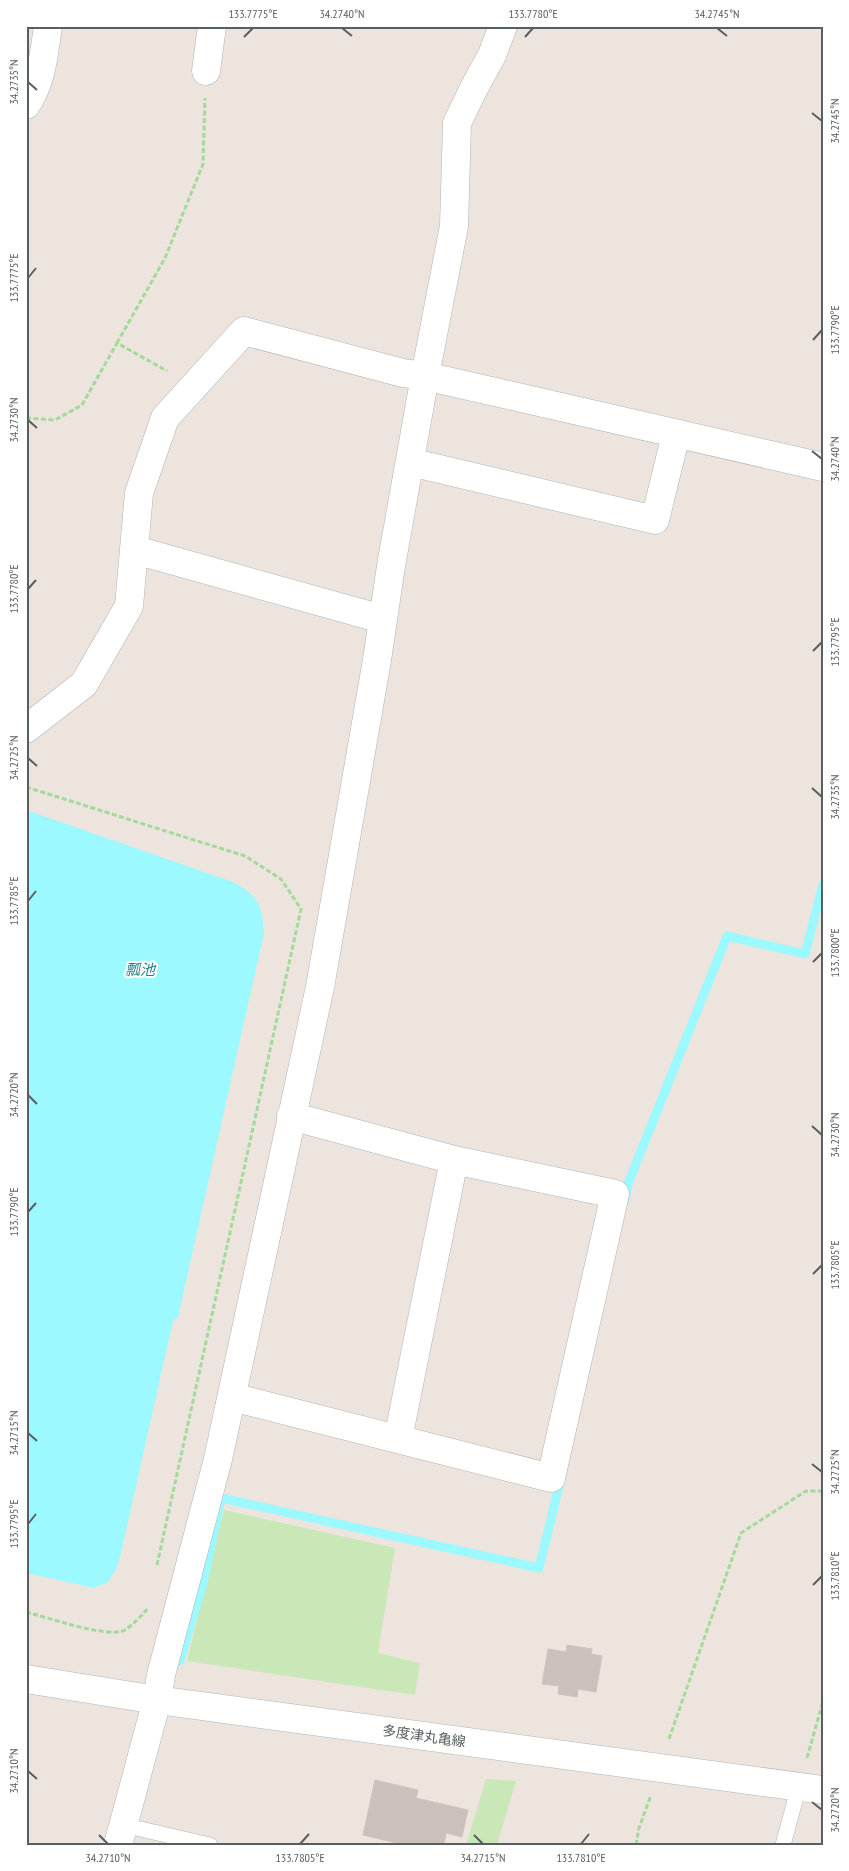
<svg xmlns="http://www.w3.org/2000/svg" width="849" height="1871" font-family="'PT Sans Narrow','Noto Sans JP',sans-serif">
<style>
.green{fill:#c9e7b7}
.water{fill:#9cf9ff}
.lines{fill:none;stroke-linecap:round;stroke-linejoin:round}
.stream{stroke:#9cf9ff;stroke-width:9}
.building{fill:#cac1bd;stroke:#d2c3bc}
.lane-casing{stroke:#adb4b6;stroke-width:16}
.street-casing{stroke:#adb4b6;stroke-width:29}
.secondary-casing{stroke:#aeb6b8;stroke-width:29}
.path{stroke:#a1da99;stroke-width:3;stroke-dasharray:5 2.5;stroke-linecap:butt}
.lane{stroke:#fff;stroke-width:15}
.street{stroke:#fff;stroke-width:28}
.secondary{stroke:#fff;stroke-width:28}
.ticks{fill:none;stroke:#575f61;stroke-width:2}
.labels{text-anchor:middle;stroke-width:4;stroke-linejoin:round;paint-order:stroke}
.street-label{font-size:14px;fill:#575f61;stroke:#fff}
.water-label{font-size:15px;font-style:italic;fill:#287d8b;stroke:#fff}
.neatline{fill:none;stroke:#575f61;stroke-width:2}
.ticks-label{font-size:12px;text-anchor:middle;fill:#575f61}
</style>
<rect width="100%" height="100%" fill="#ede4de"/>
<path class="green" d="M224,1510L395,1548L378,1653L420,1663L415,1695L187,1661Z
M486,1779L516,1781L497,1845H466Z"/>
<path class="water" d="M26,810L233,882C259,896 262,905 264,933L178,1317L173,1321L120,1557L116,1569L108,1582L94,1588L26,1573Z"/>
<g class="lines">
<path class="stream" d="M625,1200L629,1181L727,936L805,954L823,884
M180,1661L203,1583L221,1498L539,1568L561,1478"/>
</g>
<path class="building" d="M567,1645L592,1649L591,1654L602,1656L596,1692L578,1689L577,1697L558,1694L559,1686L542,1684L548,1649L566,1652Z
M375,1780L418,1790L416,1798L468,1810L462,1837L446,1833L444,1845H405L363,1835Z"/>
<g class="lines">
<g class="lane-casing">
<path id="lane" d="M123,1825L210,1845
M783,1845L799,1786"/>
</g>
<g class="street-casing">
<path id="street" d="M206,71L212,26
M26,105C42,82 44,53 48,26
M410,462L655,520L676,434
M135,550L382,619
M26,729L84,684L129,606L139,493L165,418L244,331L403,373L425,376L823,467
M232,1397L551,1478L615,1194L454,1160L291,1116
M398,1439L454,1160
M118,1845L157,1700L161,1675L218,1459L320,987L377,660L391,566L425,376L454,226L457,123L474,88L492,55L503,26"/>
</g>
<g class="secondary-casing">
<path id="secondary" d="M26,1679L157,1700L823,1790"/>
</g>
<path class="path" d="M117,343L165,258L203,164L205,98
M26,418L55,420L82,405L117,343L167,371
M26,787L245,856L281,879L301,909L157,1565
M26,1612C46,1617 109,1639 125,1630C134,1624 141,1616 148,1608
M669,1739L741,1533L806,1491H823
M807,1758L823,1701
M636,1845L639,1828L651,1795"/>
<use href="#lane" class="lane"/>
<use href="#street" class="street"/>
<use href="#secondary" class="secondary"/>
</g>
<path class="ticks" d="M342,28L352,36M717,28L727,36M244,37L253,28M525,37L533,28M28,82L37,90M812,113L822,121M28,278L36,268M813,340L822,330M28,420L37,428M812,451L822,459M28,589L36,580M813,651L822,642M28,758L37,766M812,788L822,797M28,901L36,891M813,962L822,953M28,1095L37,1104M812,1126L822,1135M28,1212L36,1203M813,1274L822,1265M28,1433L37,1441M812,1464L822,1472M28,1524L36,1514M813,1585L822,1576M28,1771L37,1779M812,1802L822,1810M99,1835L108,1844M474,1835L483,1844M300,1844L309,1834M581,1844L589,1834"/>
<g class="labels">
<g class="street-label">
<text transform="translate(424 1736) rotate(8)" y="5">多度津丸亀線</text>
</g>
<g class="water-label">
<text x="140" y="975">瓢池</text>
</g>
</g>
<rect width="849" height="1871" fill="none" stroke="#ffffff" stroke-width="55"/>
<rect x="28" y="28" width="794" height="1816" class="neatline"/>
<g class="ticks-label">
<text x="253" y="18">133.7775°E</text>
<text x="342" y="18">34.2740°N</text>
<text x="533" y="18">133.7780°E</text>
<text x="717" y="18">34.2745°N</text>
<text transform="translate(14 82) rotate(-90)" y="4">34.2735°N</text>
<text transform="translate(835 121) rotate(-90)" y="4">34.2745°N</text>
<text transform="translate(14 278) rotate(-90)" y="4">133.7775°E</text>
<text transform="translate(835 330) rotate(-90)" y="4">133.7790°E</text>
<text transform="translate(14 420) rotate(-90)" y="4">34.2730°N</text>
<text transform="translate(835 459) rotate(-90)" y="4">34.2740°N</text>
<text transform="translate(14 589) rotate(-90)" y="4">133.7780°E</text>
<text transform="translate(835 642) rotate(-90)" y="4">133.7795°E</text>
<text transform="translate(14 758) rotate(-90)" y="4">34.2725°N</text>
<text transform="translate(835 797) rotate(-90)" y="4">34.2735°N</text>
<text transform="translate(14 901) rotate(-90)" y="4">133.7785°E</text>
<text transform="translate(835 953) rotate(-90)" y="4">133.7800°E</text>
<text transform="translate(14 1095) rotate(-90)" y="4">34.2720°N</text>
<text transform="translate(835 1135) rotate(-90)" y="4">34.2730°N</text>
<text transform="translate(14 1212) rotate(-90)" y="4">133.7790°E</text>
<text transform="translate(835 1265) rotate(-90)" y="4">133.7805°E</text>
<text transform="translate(14 1433) rotate(-90)" y="4">34.2715°N</text>
<text transform="translate(835 1472) rotate(-90)" y="4">34.2725°N</text>
<text transform="translate(14 1524) rotate(-90)" y="4">133.7795°E</text>
<text transform="translate(835 1576) rotate(-90)" y="4">133.7810°E</text>
<text transform="translate(14 1771) rotate(-90)" y="4">34.2710°N</text>
<text transform="translate(835 1810) rotate(-90)" y="4">34.2720°N</text>
<text x="108" y="1862">34.2710°N</text>
<text x="300" y="1862">133.7805°E</text>
<text x="483" y="1862">34.2715°N</text>
<text x="581" y="1862">133.7810°E</text>
</g>
</svg>
